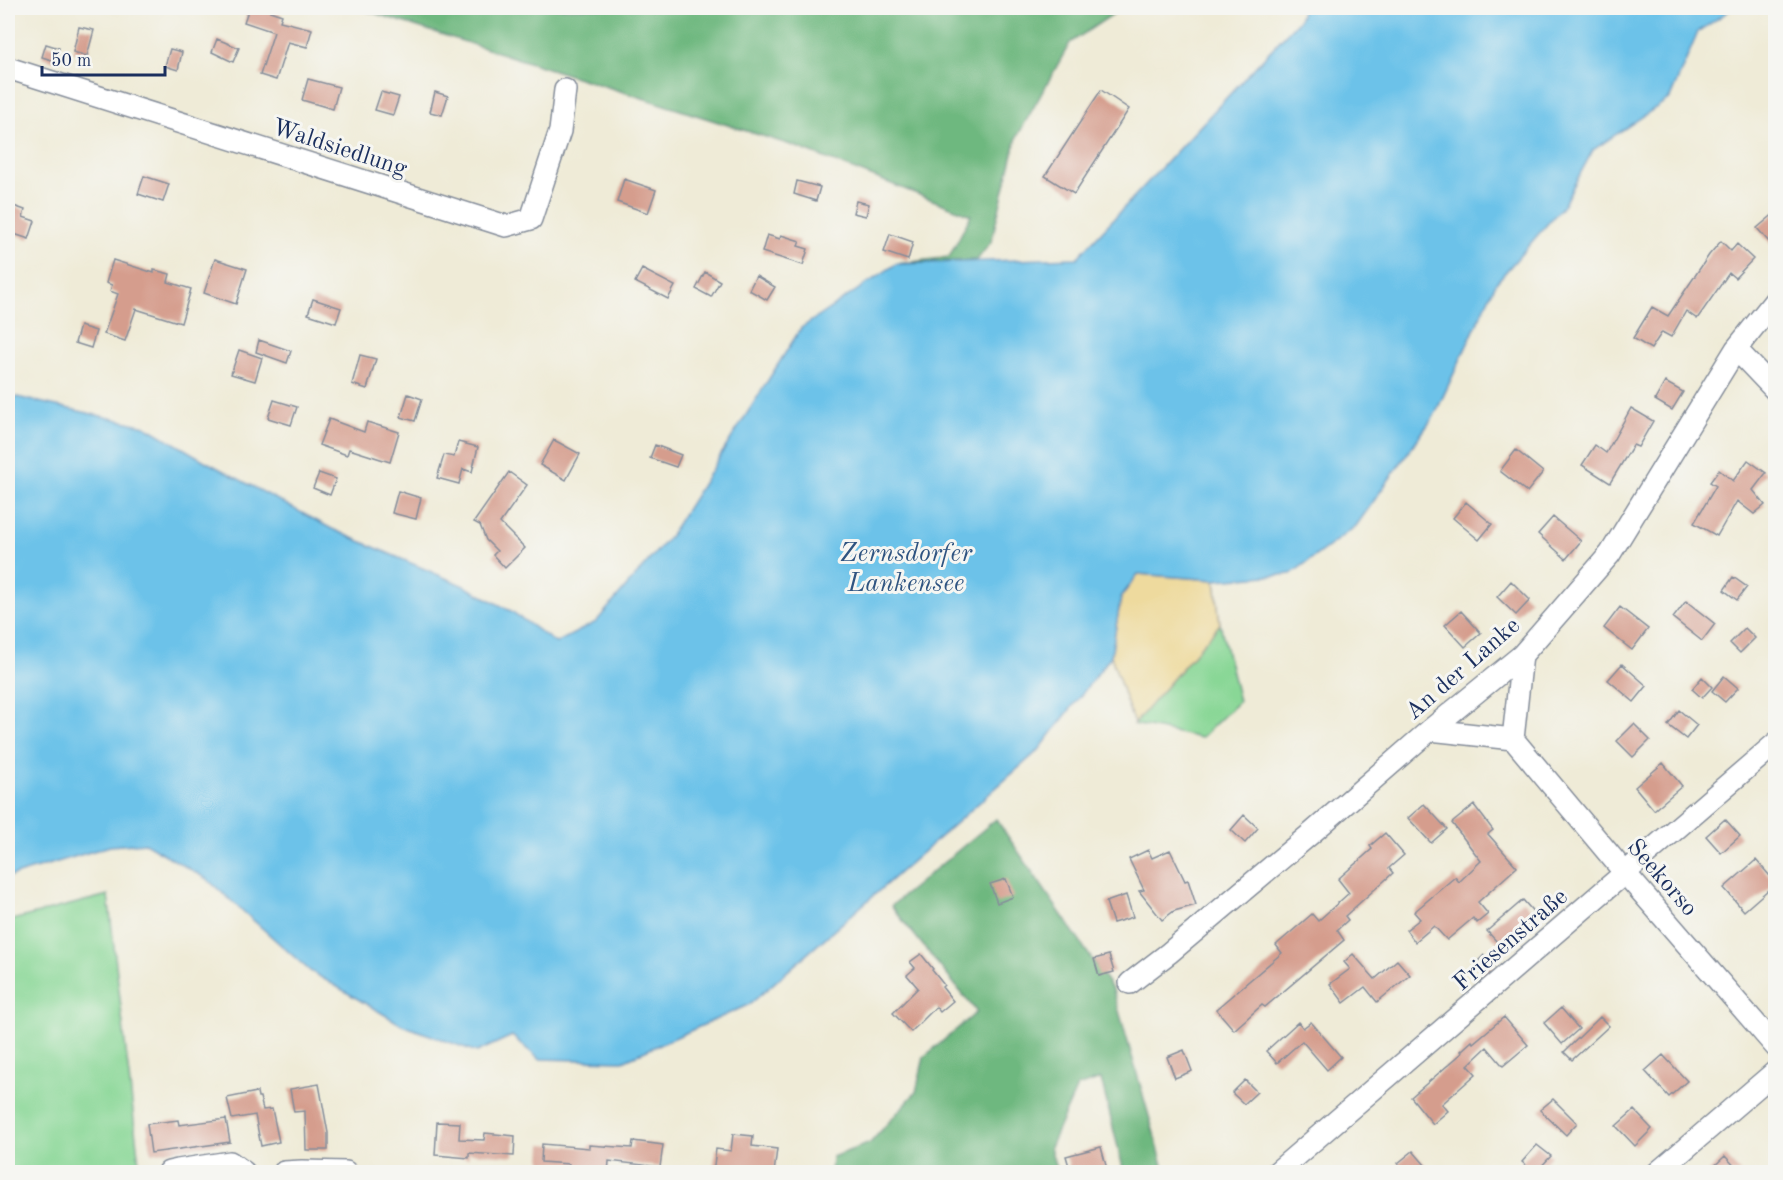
<svg xmlns="http://www.w3.org/2000/svg" width="1783" height="1180" font-family="'Old Standard TT',serif">
<style>
.green{fill:#89d796;stroke:#52837a;stroke-width:1.5}
.forest{fill:#6eb87f;stroke:#44746e;stroke-width:1.5}
.sand{fill:#eeda9e;stroke:#84847e;stroke-width:1.5}
.water{fill:#6cc2e9;stroke:#4478a4;stroke-width:1.5}
.building{fill:#d59d8d}
.lines{fill:none;stroke-linecap:round;stroke-linejoin:round}
.minor-casing{stroke:#858d9a;stroke-width:24}
.minor{stroke:#fff;stroke-width:21}
.labels{text-anchor:middle;stroke-width:6;stroke-linejoin:round;paint-order:stroke}
.street-label{font-size:24px;fill:#1b2f5e;stroke:#f6f6f2}
.water-label{font-size:26px;font-style:italic;fill:#2f5481;stroke:#f6f6f2}
</style>
<rect width="100%" height="100%" fill="#f6f6f2"/>
<filter id="ink" filterUnits="userSpaceOnUse"><feTurbulence type="fractalNoise" baseFrequency=".0167" numOctaves="2"/><feDisplacementMap in="SourceGraphic" scale="12" xChannelSelector="R" yChannelSelector="G"/><feConvolveMatrix kernelMatrix="1 2 1 2 8 2 1 2 1" color-interpolation-filters="sRGB"/></filter>
<filter id="wash" filterUnits="userSpaceOnUse"><feTurbulence type="fractalNoise" baseFrequency=".008" numOctaves="4" result="noise"/><feDisplacementMap in="SourceGraphic" scale="24" xChannelSelector="R" yChannelSelector="G"/><feGaussianBlur stdDeviation="1.35" result="paint"/><feColorMatrix in="noise" values="0 0 0 0 0 0 0 0 0 0 0 0 0 0 0 0 0 1.4 0 .05"/><feComposite in="paint" operator="in"/></filter>
<g filter="url(#wash)">
<rect width="100%" height="100%" fill="#efebd7"/>
<path class="green" d="M1220,624L1239,701L1201,738L1134,724Z
M108,895L140,1172H8V921Z"/>
<path class="forest" d="M358,8H1122L1070,43L1017,137L991,242L977,260L896,264L949,257L971,215L794,146Z
M996,819L1113,990L1165,1172H1124L1101,1079L1077,1087L1050,1147L1057,1172H831L832,1157L870,1143L916,1092L924,1057L977,1012L891,906Z"/>
<path class="sand" d="M1138,574L1215,580L1220,624L1134,724L1111,656L1121,597Z"/>
<path class="water" d="M1303,8H1733L1698,32L1670,98L1593,150L1562,207L1496,283L1434,416L1356,526L1291,574L1215,580L1138,574L1121,597L1111,656L1039,750L750,1004L623,1061L539,1059L512,1036L477,1052L402,1025L310,971L207,879L145,843L110,846L8,877V395L145,426L205,461L332,529L464,586L511,611L556,643L596,622L669,537L801,328L896,264L1077,258L1299,20Z"/>
<g id="blocks">
<path class="building" d="M249,8H261L282,15L280,21L312,29L307,47L288,42L276,80L260,75L274,32L244,22Z
M79,27L94,30L87,56L73,52Z
M217,39L239,48L233,62L212,52Z
M46,44L59,48L55,61L42,57Z
M170,49L182,52L178,70L165,66Z
M308,79L339,87L333,109L302,100Z
M1101,90L1129,109L1074,194L1045,176Z
M381,92L399,97L393,115L375,110Z
M435,92L448,96L442,115L430,112Z
M144,176L169,184L163,202L138,194Z
M624,179L656,190L648,213L617,202Z
M797,181L820,187L816,201L794,194Z
M856,201L869,204L866,216L853,213Z
M8,204L25,210L23,217L35,221L29,239L8,232Z
M1776,212V250L1757,228Z
M890,234L913,242L908,260L884,252Z
M767,235L780,239L781,235L800,241L798,246L808,249L803,265L762,252Z
M1721,241L1731,251L1737,244L1753,259L1735,278L1729,273L1697,319L1686,311L1671,337L1662,332L1651,349L1633,338L1652,307L1668,316L1709,255Z
M215,259L247,269L236,304L204,293Z
M113,260L154,273V270L170,274L168,282L191,289L181,323L136,309L125,341L104,334L118,294L110,291L112,285L106,283Z
M642,269L675,286L668,299L635,282Z
M705,272L720,281L711,297L696,289Z
M756,276L775,287L767,300L749,290Z
M313,299L341,308L336,323L308,314Z
M80,326L96,331L91,348L75,343Z
M259,340L291,351L287,363L256,352Z
M239,350L262,358L255,381L231,374Z
M360,355L376,359L367,389L352,384Z
M1665,382L1683,392L1672,410L1655,400Z
M408,394L422,399L415,421L401,417Z
M274,400L297,407L291,425L268,418Z
M1631,408L1653,421L1638,447L1633,445L1610,483L1582,465L1595,445L1606,453Z
M329,419L364,432L367,422L399,432L390,462L349,449L347,455L319,445Z
M554,440L580,454L566,480L540,465Z
M458,442L478,447L472,472L463,469L459,484L437,478L444,455L454,457Z
M655,445L681,455L676,467L650,458Z
M1516,450L1543,472L1527,492L1500,471Z
M1748,460L1766,473L1753,490L1765,505L1754,514L1737,501L1717,536L1694,523L1716,486L1710,482L1719,470L1733,481Z
M509,472L527,485L500,523L525,548L505,568L493,555L497,551L486,540L480,525L474,522Z
M319,473L336,479L330,495L313,488Z
M398,491L421,498L416,519L392,513Z
M1466,502L1492,524L1479,540L1453,518Z
M1553,517L1581,541L1566,559L1538,534Z
M1733,577L1747,587L1737,600L1724,590Z
M1511,581L1530,600L1516,615L1497,597Z
M1686,601L1715,624L1702,641L1673,618Z
M1620,607L1648,629L1632,650L1604,628Z
M1461,611L1481,633L1465,647L1445,625Z
M1745,628L1755,638L1740,653L1730,643Z
M1622,664L1647,686L1634,702L1608,680Z
M1724,676L1738,688L1725,702L1712,691Z
M1702,677L1712,687L1702,698L1692,689Z
M1679,710L1697,725L1686,739L1668,725Z
M1634,724L1650,740L1633,757L1617,741Z
M1663,763L1682,786L1654,810L1635,787Z
M1424,804L1447,829L1431,843L1408,818Z
M1474,805L1493,830L1488,834L1517,867L1478,902L1488,914L1477,923L1473,918L1447,940L1434,926L1415,942L1406,930L1420,919L1414,912L1455,877L1459,882L1481,861L1452,823Z
M1244,815L1258,828L1245,843L1231,830Z
M1725,819L1740,836L1721,853L1706,836Z
M1385,833L1404,855L1389,868L1393,873L1345,916L1348,920L1337,930L1344,940L1265,1007L1262,1005L1234,1030L1216,1009L1282,953L1276,945L1312,914L1318,921L1349,893L1338,879L1372,849L1370,846Z
M1148,850L1152,858L1170,850L1185,881L1188,880L1196,905L1174,911L1162,920L1139,891L1144,890L1129,859Z
M1756,860L1776,883L1744,911L1724,888Z
M1006,879L1013,897L997,903L990,884Z
M1126,895L1133,917L1113,923L1106,902Z
M1523,900L1537,916L1512,938L1509,935L1499,944L1487,931Z
M921,954L933,969L932,970L944,985L942,987L953,1001L940,1012L936,1007L911,1032L893,1013L918,988L907,975L915,968L910,962Z
M1353,954L1375,979L1397,960L1410,975L1377,1002L1365,987L1344,1003L1330,984L1350,969L1344,962Z
M1109,955L1114,972L1099,976L1094,959Z
M1484,955L1494,966L1484,975L1475,964Z
M1561,1008L1579,1029L1562,1044L1544,1023Z
M1504,1017L1528,1045L1503,1066L1487,1047L1468,1065L1476,1074L1442,1104L1448,1111L1433,1124L1411,1097L1462,1053L1461,1051L1472,1041L1473,1043Z
M1600,1017L1609,1026L1572,1060L1564,1052Z
M1298,1022L1303,1028L1311,1022L1341,1057L1327,1070L1302,1041L1277,1063L1266,1051Z
M1184,1050L1192,1071L1175,1078L1167,1057Z
M1663,1055L1687,1081L1669,1097L1645,1071Z
M1245,1080L1257,1092L1244,1104L1232,1093Z
M319,1084L328,1133V1150H306L305,1111L294,1112L290,1089Z
M257,1092L258,1097H260L263,1110L272,1109L279,1142L261,1146L255,1115L232,1119L227,1098Z
M1553,1099L1577,1123L1566,1135L1540,1110Z
M1634,1110L1652,1129L1635,1146L1616,1126Z
M226,1119L230,1142L151,1153L147,1124L178,1120L179,1125Z
M437,1122L460,1123L459,1139L484,1140L485,1133L515,1136L514,1156L469,1153V1158L435,1155Z
M733,1134L753,1136L752,1146L777,1149L774,1173H713L716,1149L731,1151Z
M633,1141L663,1145L660,1167L609,1161L608,1173H568L569,1164L541,1162L542,1144L589,1148V1145L632,1148Z
M1537,1145L1551,1156L1535,1173L1522,1162Z
M1101,1147L1108,1173H1071L1066,1156Z
M1413,1151L1432,1173H1406L1398,1163Z
M1725,1156L1741,1173H1707Z"/>
</g>
</g>
<g filter="url(#ink)">
<use href="#blocks" fill-opacity="0" stroke="#858d9a" stroke-width="1.5"/>
<g class="lines">
<g class="minor-casing">
<path id="minor" d="M8,68L506,226L531,219L560,131L565,90
M1736,349L1776,391
M1522,655L1513,739L1625,873L1776,1047
M1430,730L1513,739
M1130,983L1169,953L1314,831L1430,730L1522,655L1610,554L1736,349L1776,299
M169,1172L178,1170L230,1162L244,1172
M284,1172L302,1171L346,1172
M1277,1172L1776,743
M1658,1172L1776,1071"/>
</g>
<use href="#minor" class="minor"/>
</g>
</g>
<g class="labels">
<g class="street-label">
<text transform="translate(340 147) rotate(18)" y="8">Waldsiedlung</text>
<text transform="translate(1462 668) rotate(-41)" y="8">An der Lanke</text>
<text transform="translate(1663 877) rotate(49)" y="8">Seekorso</text>
<text transform="translate(1510 939) rotate(-41)" y="8">Friesenstraße</text>
</g>
<g class="water-label">
<text x="906" y="561">Zernsdorfer<tspan x="906" dy="30">Lankensee</tspan></text>
</g>
</g>
<rect width="1783" height="1180" fill="none" stroke="#f6f6f2" stroke-width="30"/>
<path d="M42 66v9h123v-9" fill="none" stroke="#1b2f5e" stroke-width="3"/>
<text x="51" y="66" font-size="18" fill="#1b2f5e" stroke="#f6f6f2" stroke-width="4.5" paint-order="stroke">50 m</text>
</svg>
